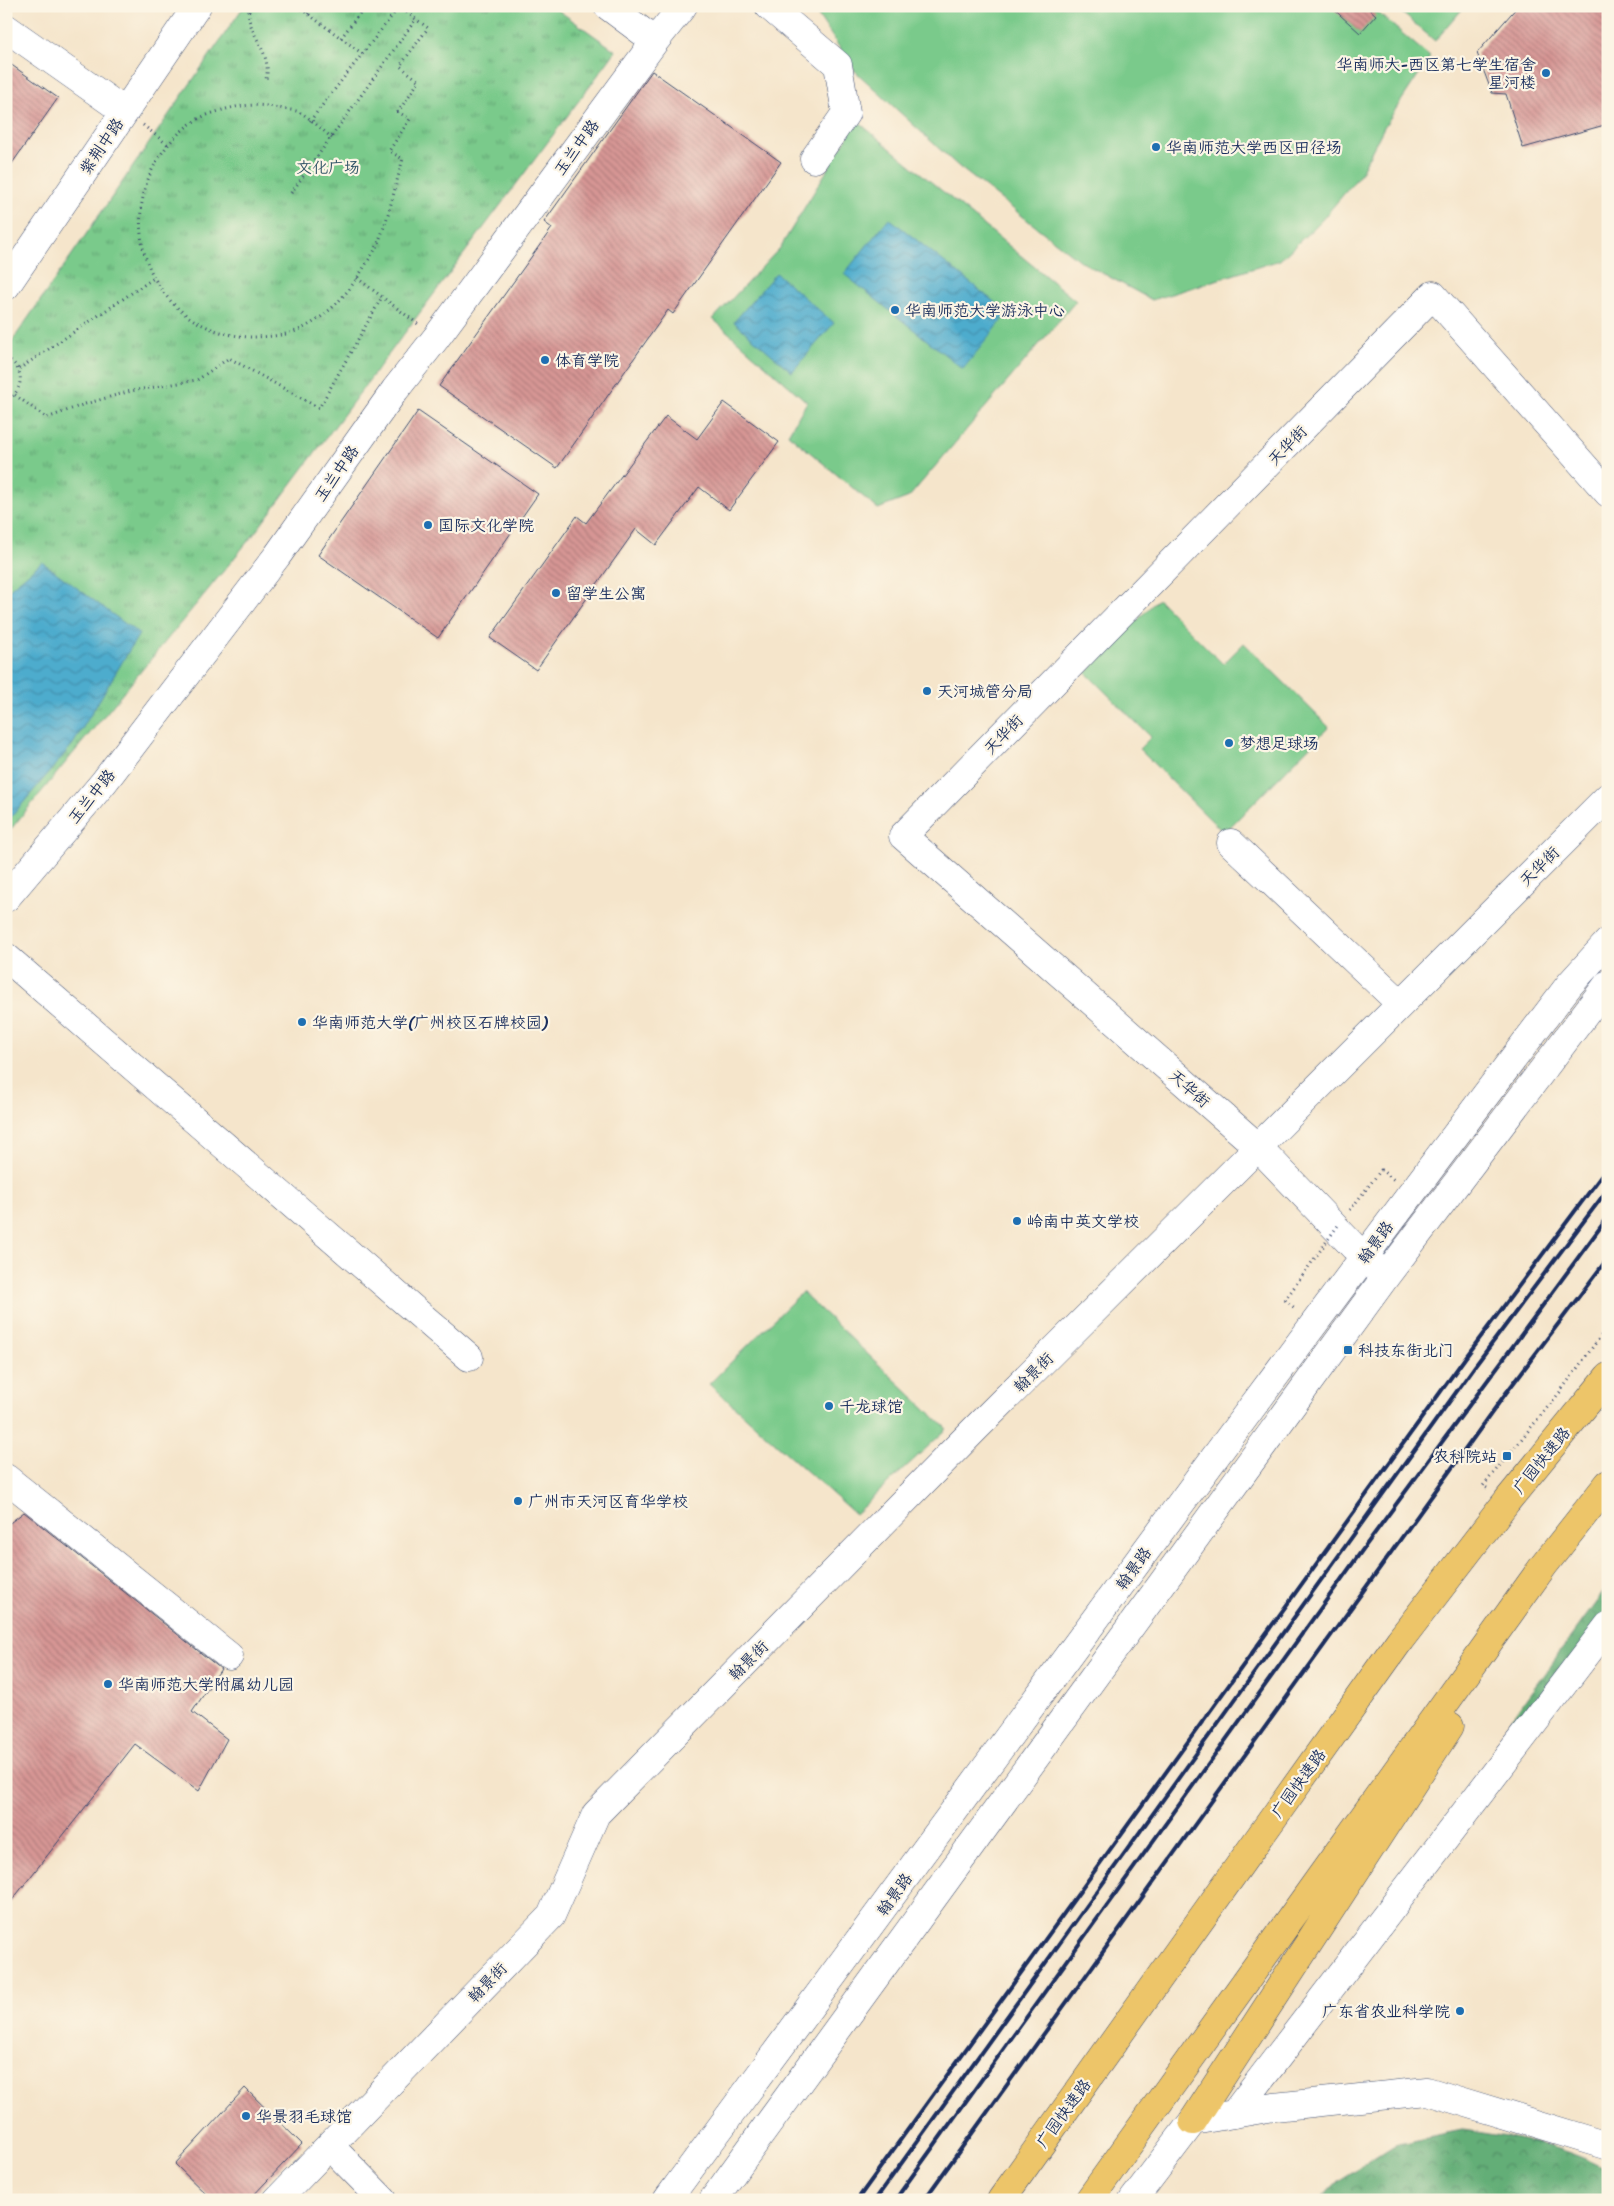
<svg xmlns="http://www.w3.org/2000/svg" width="1614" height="2206" font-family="Sriracha,'LXGW WenKai TC',sans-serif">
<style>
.forest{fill:url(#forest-crowns);stroke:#3f6e6a}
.park{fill:url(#park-tufts);stroke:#4a7c74}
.garden{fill:#7aca8b;stroke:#4a7c74}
.water{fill:url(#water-waves);stroke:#346e96}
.building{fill:url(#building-back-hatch)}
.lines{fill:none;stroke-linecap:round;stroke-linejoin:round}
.minor-casing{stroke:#3c4a6e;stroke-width:29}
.highway-casing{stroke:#3c4a6e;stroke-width:29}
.path{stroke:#3c4a6e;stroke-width:3;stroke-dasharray:1 4;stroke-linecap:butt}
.minor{stroke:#fff;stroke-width:28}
.highway{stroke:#edc569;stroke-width:28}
.rail{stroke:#1b2f5e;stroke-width:4}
.path-bridge{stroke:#3c4a6e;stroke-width:3;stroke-dasharray:1 4;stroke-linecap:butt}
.poi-dot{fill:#1f6fb2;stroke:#fcf5e5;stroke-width:2}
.labels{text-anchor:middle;stroke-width:4.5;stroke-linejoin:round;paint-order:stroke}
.poi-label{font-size:16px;fill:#1b2f5e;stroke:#fcf5e5;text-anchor:start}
.street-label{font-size:16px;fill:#1b2f5e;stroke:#fcf5e5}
.park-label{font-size:16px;fill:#335669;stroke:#fcf5e5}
</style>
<defs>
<pattern id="forest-crowns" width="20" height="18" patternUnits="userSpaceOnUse" patternTransform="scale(1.25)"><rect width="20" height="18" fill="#63ae77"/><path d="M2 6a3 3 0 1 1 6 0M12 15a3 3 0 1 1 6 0" fill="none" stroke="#518e65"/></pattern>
<pattern id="park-tufts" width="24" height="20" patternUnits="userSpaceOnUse" patternTransform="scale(1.25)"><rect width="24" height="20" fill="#7aca8b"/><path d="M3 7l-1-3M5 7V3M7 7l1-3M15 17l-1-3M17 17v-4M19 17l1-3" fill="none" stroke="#63a475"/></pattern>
<pattern id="water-waves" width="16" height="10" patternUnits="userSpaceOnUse" patternTransform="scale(1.25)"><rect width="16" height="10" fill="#4eaccd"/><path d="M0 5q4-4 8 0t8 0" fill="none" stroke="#408caa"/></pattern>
<pattern id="building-back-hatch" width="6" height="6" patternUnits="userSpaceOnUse" patternTransform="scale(1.25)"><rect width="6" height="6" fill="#d79694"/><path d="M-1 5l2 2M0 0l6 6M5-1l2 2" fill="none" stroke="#ae7b7c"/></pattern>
</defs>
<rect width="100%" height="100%" fill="#fcf5e5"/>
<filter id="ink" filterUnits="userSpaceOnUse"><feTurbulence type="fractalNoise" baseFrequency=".02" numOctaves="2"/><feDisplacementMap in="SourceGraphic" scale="10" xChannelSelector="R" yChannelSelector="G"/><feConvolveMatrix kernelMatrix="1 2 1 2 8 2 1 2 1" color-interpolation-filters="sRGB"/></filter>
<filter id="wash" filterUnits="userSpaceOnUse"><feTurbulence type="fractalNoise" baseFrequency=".0096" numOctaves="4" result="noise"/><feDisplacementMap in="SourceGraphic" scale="20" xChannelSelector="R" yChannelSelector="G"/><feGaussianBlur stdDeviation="1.12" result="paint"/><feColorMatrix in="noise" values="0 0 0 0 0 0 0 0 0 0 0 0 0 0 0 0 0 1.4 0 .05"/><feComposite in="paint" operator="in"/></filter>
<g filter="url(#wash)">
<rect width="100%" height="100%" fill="#f5e5cb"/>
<path class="forest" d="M1608,1586V1628L1541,1715L1507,1725Z
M1462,2130C1512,2137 1563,2145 1608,2170V2200H1320L1338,2181L1398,2143Z"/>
<path class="park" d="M244,6H552L616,51L254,534L6,835V350Z"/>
<path class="garden" d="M812,6H1370L1430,57L1384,127L1359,176L1321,221L1280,260L1152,300L1080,261L958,166L855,71Z
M1394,6H1465L1435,41Z
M857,121L1076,301L909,497L878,509L788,434L807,402L713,319L780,248Z
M1158,599L1223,664L1244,643L1329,727L1224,833L1139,749L1151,737L1086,673Z
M802,1292L947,1429L855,1514L709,1384Z"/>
<path class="water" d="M889,218L1008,313L963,369L844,274Z
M776,273L834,323L792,372L734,322Z
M42,562L139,634L73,744L6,823V592Z"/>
<g id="blocks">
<path class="building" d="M1330,6H1366L1376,15L1360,33Z
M1518,6H1608V124L1523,148L1506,94L1492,93L1477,53Z
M6,61L58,98L6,172Z
M652,71L781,162L673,314L668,310L557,468L439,386L552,228L544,222Z
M724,402L779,442L729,510L699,487L656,545L636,529L536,670L490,638L577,516L586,523L666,416L697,439Z
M418,411L538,494L438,638L318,555Z
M24,1512L221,1669L192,1712L227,1739L199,1791L135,1744L6,1908V1526Z
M245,2088L302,2144L249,2200H212L175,2164Z"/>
</g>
</g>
<g filter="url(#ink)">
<use href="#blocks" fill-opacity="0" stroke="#3c4a6e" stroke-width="1"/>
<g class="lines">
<g class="minor-casing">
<path id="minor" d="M608,6L655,41
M769,6L838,65L846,113L814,159
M6,28L124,111
M6,286L197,6
M1231,843L1401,1004
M6,898L104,782L277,556L395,390L436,338L655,41L683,6
M6,957L469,1357
M1377,1268L1354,1247L1258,1147L1608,797
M6,1478L229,1656
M1234,2114L1608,1626
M330,2146L383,2200
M277,2200L551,1916L596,1814L975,1429L1258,1147L903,836L1433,295L1608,493
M667,2200C968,1794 1264,1385 1570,984L1608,942
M713,2200L1386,1276L1608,984
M1133,2200L1193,2121L1274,2107L1427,2091L1608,2146"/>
</g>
<g class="highway-casing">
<path id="highway" d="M1193,2121L1450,1726
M1001,2200L1400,1640L1507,1501L1608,1377
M1089,2200L1544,1565L1608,1484"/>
</g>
<path class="path" d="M250,6C242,31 276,52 265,82
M297,6L363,54
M308,14L314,6
M341,38L365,6
M310,121L399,7
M143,125L168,145
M332,138C322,130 311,118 299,112C295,110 289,110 284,109C255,102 235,105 207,115C182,124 158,153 149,177C120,252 167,333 250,337C267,337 289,336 305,327C330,314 348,293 363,269C368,260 375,252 378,243C389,217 395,186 403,159L389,151L410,119L398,112L419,81L400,66L428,28L398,6
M291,193L416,19
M357,278L418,324
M6,358C25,367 25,391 6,400
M19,369L154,278
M15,395L47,418L85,404L131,391L197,380L229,358L319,408L382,297
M1350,1210L1381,1170L1394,1180
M1285,1300L1296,1309
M1487,1488L1483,1486L1560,1392L1608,1326"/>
<use href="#minor" class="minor"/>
<use href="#highway" class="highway"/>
<path class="rail" d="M857,2200L1465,1358L1608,1167
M875,2200L1475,1366L1608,1189
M895,2200L1366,1545L1608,1217
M924,2200L1506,1393L1608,1258"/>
<path class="path-bridge" d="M1285,1300L1339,1224"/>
</g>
</g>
<g class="poi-dot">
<circle cx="1546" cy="73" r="5"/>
<circle cx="1156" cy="147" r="5"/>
<circle cx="895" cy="310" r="5"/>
<circle cx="545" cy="360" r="5"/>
<circle cx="428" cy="525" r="5"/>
<circle cx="556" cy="593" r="5"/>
<circle cx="927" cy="691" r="5"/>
<circle cx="1229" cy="743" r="5"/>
<circle cx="302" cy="1022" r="5"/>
<circle cx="1017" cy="1221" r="5"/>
<rect x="1343" y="1345" width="10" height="10" rx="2.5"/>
<circle cx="829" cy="1406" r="5"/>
<rect x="1502" y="1451" width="10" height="10" rx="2.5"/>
<circle cx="518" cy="1501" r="5"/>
<circle cx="108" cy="1684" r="5"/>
<circle cx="1460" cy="2011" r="5"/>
<circle cx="246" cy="2116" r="5"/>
</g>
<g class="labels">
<g class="poi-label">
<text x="1536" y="70" text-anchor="end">华南师大-西区第七学生宿舍<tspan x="1536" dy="18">星河楼</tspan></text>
<text x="1166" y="153">华南师范大学西区田径场</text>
<text x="905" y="316">华南师范大学游泳中心</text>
<text x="555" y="366">体育学院</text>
<text x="438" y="531">国际文化学院</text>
<text x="566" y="599">留学生公寓</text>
<text x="937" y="697">天河城管分局</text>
<text x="1239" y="749">梦想足球场</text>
<text x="312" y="1028">华南师范大学(广州校区石牌校园)</text>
<text x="1027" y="1227">岭南中英文学校</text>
<text x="1358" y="1356">科技东街北门</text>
<text x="839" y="1412">千龙球馆</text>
<text x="1497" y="1462" text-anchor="end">农科院站</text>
<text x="528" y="1507">广州市天河区育华学校</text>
<text x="118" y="1690">华南师范大学附属幼儿园</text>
<text x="1450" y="2017" text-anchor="end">广东省农业科学院</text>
<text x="256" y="2122">华景羽毛球馆</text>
</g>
<g class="street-label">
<text transform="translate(101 146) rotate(-56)" y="6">紫荆中路</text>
<text transform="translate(576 147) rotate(-54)" y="6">玉兰中路</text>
<text transform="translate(1287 445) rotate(-46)" y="6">天华街</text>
<text transform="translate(336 473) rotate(-55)" y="6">玉兰中路</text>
<text transform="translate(1003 734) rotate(-46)" y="6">天华街</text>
<text transform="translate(91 796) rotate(-51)" y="6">玉兰中路</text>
<text transform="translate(1539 866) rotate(-45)" y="6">天华街</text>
<text transform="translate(1190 1088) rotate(41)" y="6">天华街</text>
<text transform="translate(1375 1242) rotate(-54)" y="6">翰景路</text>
<text transform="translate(1033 1372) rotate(-45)" y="6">翰景街</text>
<text transform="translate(1541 1460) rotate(-51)" y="6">广园快速路</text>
<text transform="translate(1133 1568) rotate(-54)" y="6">翰景路</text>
<text transform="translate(748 1660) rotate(-45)" y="6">翰景街</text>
<text transform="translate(1298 1783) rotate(-54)" y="6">广园快速路</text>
<text transform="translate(894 1894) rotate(-54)" y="6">翰景路</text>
<text transform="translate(487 1982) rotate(-46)" y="6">翰景街</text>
<text transform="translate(1063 2113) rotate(-54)" y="6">广园快速路</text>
</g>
<g class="park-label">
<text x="328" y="173">文化广场</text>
</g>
</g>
<rect width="1614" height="2206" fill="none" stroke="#fcf5e5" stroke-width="25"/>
</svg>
